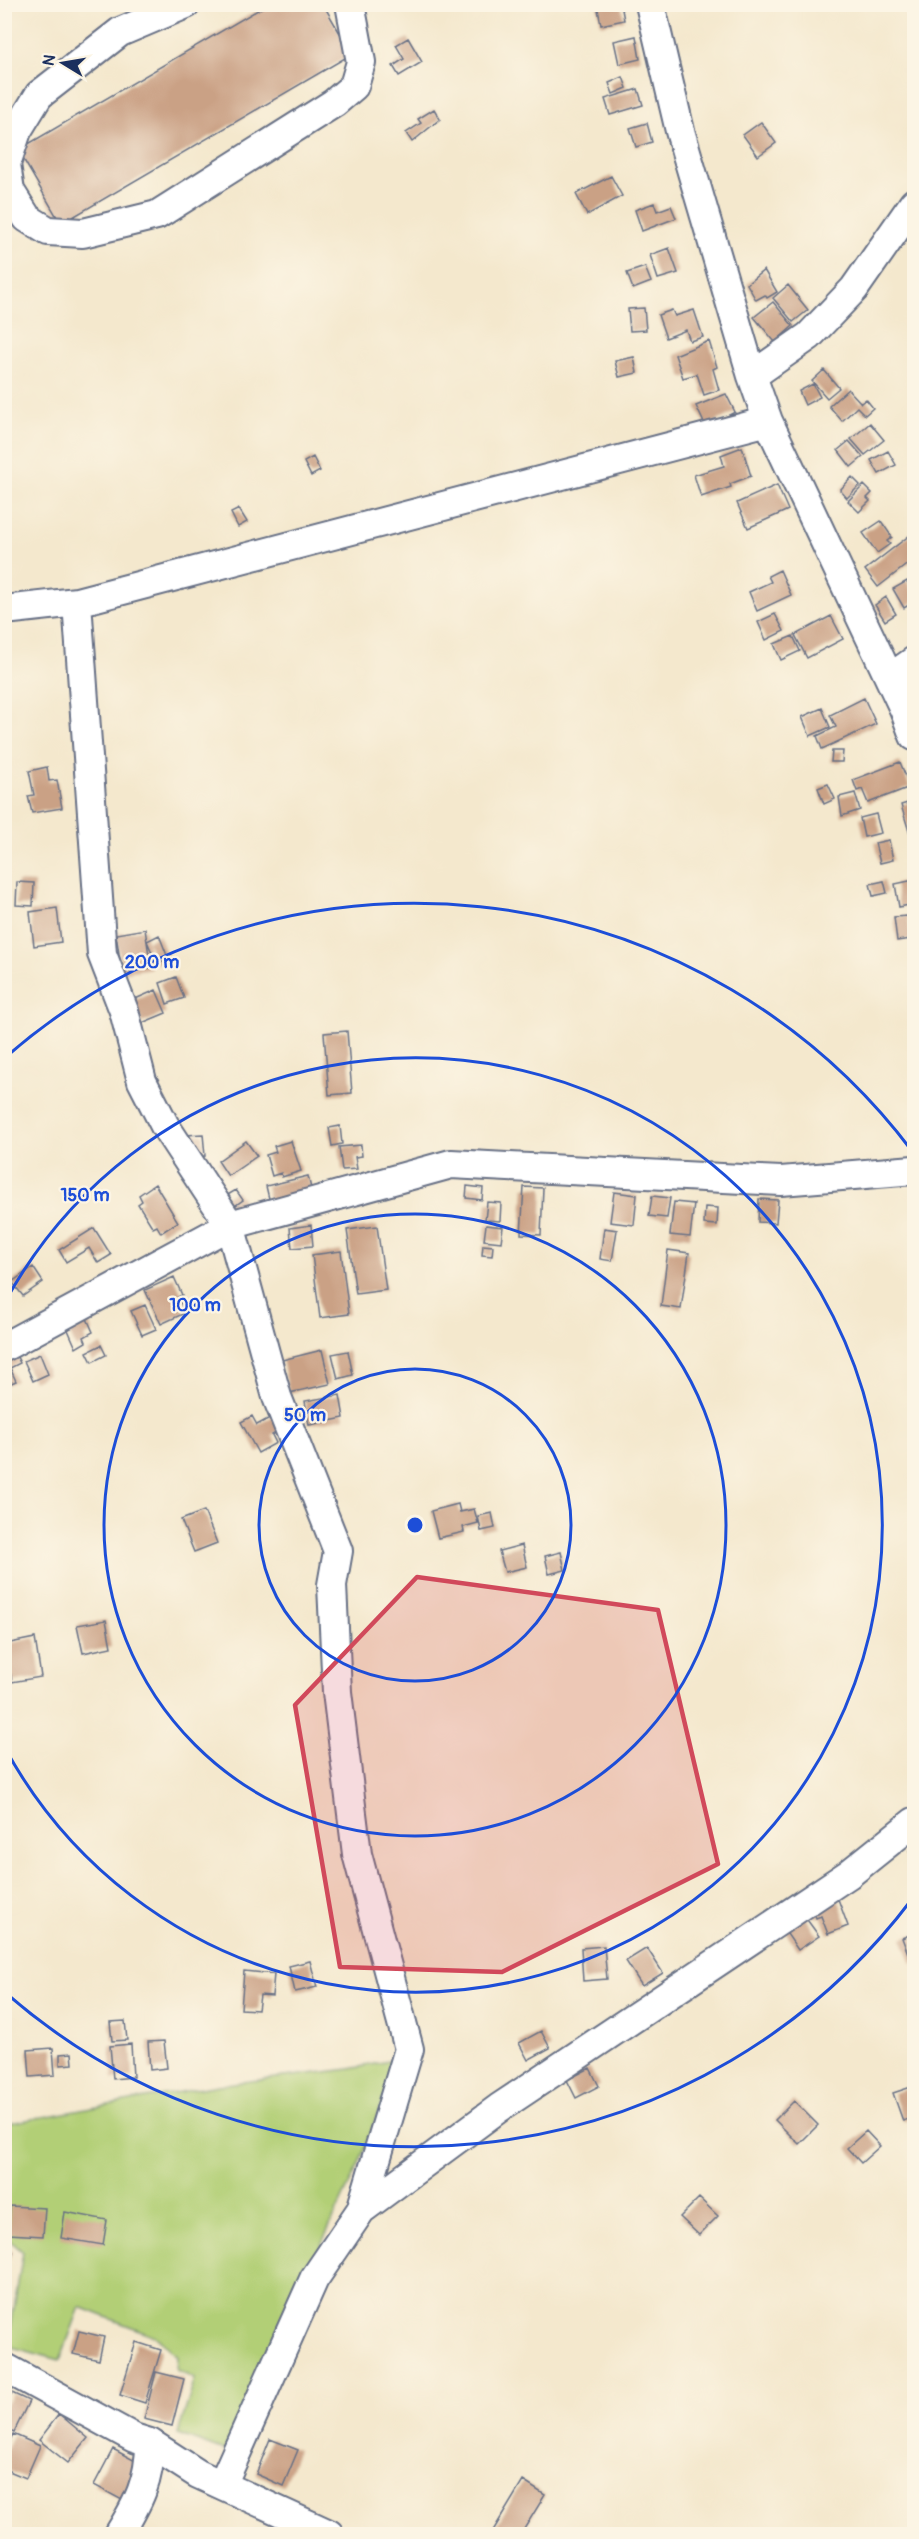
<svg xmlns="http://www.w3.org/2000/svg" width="919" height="2539" font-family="Pangolin,sans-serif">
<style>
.green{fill:#b2cf76;stroke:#667f6a;stroke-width:1.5}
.building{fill:#caa185}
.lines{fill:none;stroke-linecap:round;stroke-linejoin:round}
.minor-casing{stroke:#677085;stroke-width:32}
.minor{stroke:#fff;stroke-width:28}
.marked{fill:#d1495b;fill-opacity:0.2;stroke:#d1495b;stroke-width:4.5;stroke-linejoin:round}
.ring{fill:none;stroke:#1d4ed8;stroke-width:3}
.centre{fill:#1d4ed8;stroke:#fcf5e5;stroke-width:3}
.ring-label{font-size:18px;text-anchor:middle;font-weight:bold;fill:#1d4ed8;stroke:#fcf5e5;stroke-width:4.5;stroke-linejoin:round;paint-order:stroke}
</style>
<rect width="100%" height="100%" fill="#fcf5e5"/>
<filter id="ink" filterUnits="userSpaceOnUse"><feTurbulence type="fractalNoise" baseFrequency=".0167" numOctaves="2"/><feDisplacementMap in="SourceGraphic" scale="12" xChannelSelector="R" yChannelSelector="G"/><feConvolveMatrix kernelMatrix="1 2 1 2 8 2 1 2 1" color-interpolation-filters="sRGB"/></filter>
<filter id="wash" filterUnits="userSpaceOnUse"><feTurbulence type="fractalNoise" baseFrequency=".008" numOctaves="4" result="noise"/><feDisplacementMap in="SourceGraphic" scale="24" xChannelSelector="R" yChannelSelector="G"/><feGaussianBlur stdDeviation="1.35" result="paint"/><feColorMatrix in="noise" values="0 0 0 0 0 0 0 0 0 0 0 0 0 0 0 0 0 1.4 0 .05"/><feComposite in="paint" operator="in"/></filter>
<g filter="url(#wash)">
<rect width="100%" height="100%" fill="#f4e8cd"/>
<path class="green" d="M398,2059L358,2166L224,2451L178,2434L195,2379L176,2370L177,2356L155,2336L80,2307L60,2360L8,2346L23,2252L5,2236L4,2124L218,2085L350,2069Z"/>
<g id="blocks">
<path class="building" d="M268,4H323L352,54L61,224L18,150Z
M597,4H621L624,20L601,25Z
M636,36L640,59L619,64L614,41Z
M408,38L422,62L399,76L393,66L404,59L396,45Z
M623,77L627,88L613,94L609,83Z
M638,89L643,105L610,115L605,99Z
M434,109L440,119L412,142L406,133L421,123L418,119Z
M761,122L776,143L758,156L743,135Z
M647,123L652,142L636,147L630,128Z
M611,176L622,196L587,215L576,194Z
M654,203L657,211L671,206L676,218L642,231L635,210Z
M669,248L678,273L658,279L650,255Z
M645,267L651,282L633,289L627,273Z
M764,270L777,292L767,298L765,295L756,300L747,284Z
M788,285L808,310L793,322L773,298Z
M773,302L793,326L775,342L754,317Z
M644,308L646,330L630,331L628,309Z
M672,310L675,316L694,310L703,337L690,341L686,330L666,338L658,315Z
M709,341L717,367L713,369L719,390L704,395L697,374L683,378L675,355Z
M634,357L637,373L619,377L615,361Z
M824,370L839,388L827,398L812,381Z
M813,384L820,397L805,405L799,391Z
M848,389L861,403L866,399L873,408L865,415L857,407L842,421L829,406Z
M726,394L735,412L706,427L696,406Z
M870,423L884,440L865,455L851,439Z
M849,441L863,457L851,467L838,450Z
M742,447L751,476L730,484L731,487L701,497L694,475L724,466L721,455Z
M888,451L896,465L879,474L871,460Z
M313,457L320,471L311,476L304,462Z
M852,477L860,485L847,498L840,490Z
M777,485L788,510L748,528L737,503Z
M864,485L872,493L867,498L870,501L859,512L848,501Z
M239,509L247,522L238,527L231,513Z
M881,521L892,537L887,541L890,544L877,553L863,533Z
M914,532V559L878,587L865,570Z
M780,570L791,595L757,611L749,592L771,582L768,576Z
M907,581L914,594V602L904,608L893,589Z
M886,597L896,614L885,621L875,605Z
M775,614L784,631L766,640L758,622Z
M831,616L843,639L807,658L795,635Z
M793,636L800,651L781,660L774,644Z
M864,698L876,724L822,749L817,736L836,727L830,715Z
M822,708L830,727L810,736L802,717Z
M832,751H843L842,762H831Z
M900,762L910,787L868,803L862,789L857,791L853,780Z
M47,767L49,781L57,780L62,808L32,813L28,796L34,795L29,771Z
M828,784L835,799L824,804L818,788Z
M855,793L860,810L842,816L839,797Z
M914,801V848L901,805Z
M876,814L881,833L864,837L860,818Z
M889,840L893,860L880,863L875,843Z
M914,880V904L899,907L895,884Z
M884,881L887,893L873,896L870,884Z
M17,882L34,883L33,906L16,905Z
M57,908L61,942L34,946L30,912Z
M908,916L911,939L897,941L894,917Z
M145,929L151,968L122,973L116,934Z
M159,935L168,958L157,964L147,941Z
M176,977L184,998L167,1004L160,983Z
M156,990L166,1013L142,1023L133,1000Z
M347,1031L352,1093L329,1095L324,1033Z
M340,1126L342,1144L332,1146L329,1128Z
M203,1134L205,1156L187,1158L185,1135Z
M246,1141L257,1156L228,1176L218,1161Z
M291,1141L301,1171L282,1177L281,1173L272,1176L266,1155L276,1152L274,1146Z
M361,1145L362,1156L355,1157L357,1169L342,1170L339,1147Z
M308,1176L313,1197L271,1207L266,1186Z
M155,1184L178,1222L161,1233L157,1226L153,1228L138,1204L142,1201L139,1195Z
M467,1186L483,1188L482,1200L466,1198Z
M524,1187L543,1188L541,1235L521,1234Z
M236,1190L243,1200L229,1210L221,1199Z
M614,1192L637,1195L634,1225L610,1222Z
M652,1196L670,1198L667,1218L649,1216Z
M759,1199L778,1200L776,1223L758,1222Z
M487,1202L501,1203L500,1221L485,1220Z
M674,1202L694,1204L690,1237L670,1235Z
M705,1207L718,1208L717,1225L704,1224Z
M311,1225L313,1246L292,1248L290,1228Z
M486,1225L503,1227L501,1242L484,1240Z
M377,1226L386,1290L356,1294L347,1230Z
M94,1228L111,1255L98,1263L89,1248L66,1262L59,1250Z
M604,1228L617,1230L612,1261L600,1259Z
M483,1245L493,1246L492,1256L482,1255Z
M668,1250L689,1253L681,1309L661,1306Z
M341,1251L349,1314L320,1318L312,1255Z
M33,1267L43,1282L23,1296L12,1282Z
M174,1277L182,1295L178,1297L185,1313L161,1324L145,1290Z
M145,1305L156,1329L142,1335L131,1311Z
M85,1314L93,1332L84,1337L86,1342L76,1348L65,1323Z
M101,1345L106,1355L92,1362L87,1352Z
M322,1350L330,1384L289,1393L282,1360Z
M348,1351L353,1375L338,1379L332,1354Z
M40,1354L48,1374L33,1381L24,1361Z
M16,1355L20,1363L10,1368L16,1381L4,1386V1360Z
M340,1395L344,1418L309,1425L305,1401Z
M275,1415L282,1429L272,1435L276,1443L258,1453L241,1422L252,1416L257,1425Z
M458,1504L460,1512L474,1509L478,1523L463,1527L464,1532L438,1538L431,1511Z
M204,1511L217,1543L194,1552L181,1520Z
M492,1513L495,1528L481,1531L478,1516Z
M522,1545L527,1567L505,1572L499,1551Z
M561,1552L565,1570L549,1574L545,1556Z
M106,1620L111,1647L83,1653L77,1625Z
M35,1638L41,1677L12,1682L5,1644Z
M914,1849V1866L909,1851Z
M838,1899L848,1926L828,1934L821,1916L816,1918L813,1909Z
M805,1917L819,1936L798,1950L785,1931Z
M914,1933V1963L912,1964L902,1938Z
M604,1946L607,1979L583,1981L581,1948Z
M647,1948L663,1973L642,1986L626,1961Z
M310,1961L317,1987L295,1992L289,1966Z
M244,1971L274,1974L272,1996L260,1995L258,2010L241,2009Z
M125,2021L127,2040L112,2041L110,2022Z
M541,2031L550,2048L528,2060L519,2043Z
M164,2041L167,2068L150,2070L148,2042Z
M131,2044L133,2077L113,2079L110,2046Z
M53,2048L55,2075L30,2077L28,2050Z
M72,2053L73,2064L60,2065V2054Z
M8,2060L11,2086L4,2087V2061Z
M590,2068L599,2086L576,2098L567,2080Z
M914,2086V2117L903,2121L893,2093Z
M794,2101L818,2125L799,2144L775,2120Z
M866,2131L880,2146L861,2163L847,2148Z
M699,2198L718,2216L699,2235L680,2217Z
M10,2206L45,2208L43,2236L8,2234Z
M65,2212L107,2220L103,2245L61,2238Z
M4,2247L13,2252L4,2269Z
M79,2331L104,2337L99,2360L73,2354Z
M136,2342L161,2350L145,2403L120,2395Z
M156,2372L184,2379L172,2426L144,2419Z
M12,2393L29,2401L14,2432L4,2427V2408Z
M59,2414L88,2438L68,2463L39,2440Z
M13,2434L40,2446L26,2478L4,2469V2453Z
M270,2439L298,2450L283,2486L256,2474Z
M113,2449L141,2464L122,2500L94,2485Z
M523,2481L545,2495L521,2534H491Z"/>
</g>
</g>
<g filter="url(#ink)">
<use href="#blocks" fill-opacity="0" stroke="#677085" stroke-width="1.5"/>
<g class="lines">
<g class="minor-casing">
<path id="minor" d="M186,4L120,32L39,95L17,131L6,164L10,191L27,218L48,231L83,233L157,215L334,103L354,86L361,62L350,4
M650,4L680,131L752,376L768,421L904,709L914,736
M752,376L809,336L854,289L914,203
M4,610L77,602
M890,678L914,661
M4,1347L230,1225L451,1164L781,1181L914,1170
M361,2210L409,2049L357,1854L337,1692L332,1585L338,1551L277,1397L230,1225L165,1126L142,1081L124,1011L102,954L77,602L768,421
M4,2367L134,2438L150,2443L198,2474L329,2534
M222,2485L314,2279L361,2210L499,2108L849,1874L914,1822
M119,2534C138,2503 150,2481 150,2443"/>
</g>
<use href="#minor" class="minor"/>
</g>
</g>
<path class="marked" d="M417,1577L658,1610L718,1864L502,1972L340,1967L295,1705Z"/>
<g class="ring">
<circle cx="415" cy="1525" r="156"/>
<circle cx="415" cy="1525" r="311"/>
<path d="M5 1302A467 467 0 1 1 5 1748"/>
<path d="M912 1899A622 622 0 0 1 7 1994M7 1056A622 622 0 0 1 912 1151"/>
</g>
<circle cx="415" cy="1525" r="9" class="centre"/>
<g class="ring-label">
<text x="152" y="968">200 m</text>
<text x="85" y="1201">150 m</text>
<text x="195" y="1311">100 m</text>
<text x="305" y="1421">50 m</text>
</g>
<rect width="919" height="2539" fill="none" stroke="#fcf5e5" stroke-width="24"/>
<g transform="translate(63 63) rotate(281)" stroke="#fcf5e5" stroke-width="4.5" paint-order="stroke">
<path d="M0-4.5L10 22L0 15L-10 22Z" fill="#1b2f5e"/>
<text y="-9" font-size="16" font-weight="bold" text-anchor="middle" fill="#1b2f5e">N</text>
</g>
</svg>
